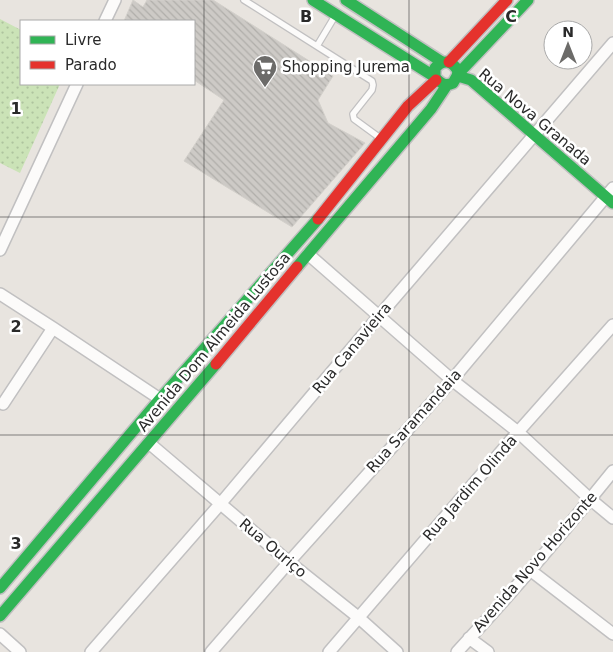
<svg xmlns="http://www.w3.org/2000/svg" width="613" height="652" font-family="'DejaVu Sans',sans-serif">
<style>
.grass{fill:url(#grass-dots)}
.building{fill:url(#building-back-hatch);stroke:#d3d0cb}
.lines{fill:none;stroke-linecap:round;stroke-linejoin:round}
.lane-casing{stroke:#c1c0c1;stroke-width:8}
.street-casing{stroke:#c1c0c1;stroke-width:14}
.fast-casing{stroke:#c1c0c1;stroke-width:14}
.jam-casing{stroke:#c1c0c1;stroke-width:14}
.lane{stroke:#fcfbfa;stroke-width:5.5}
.street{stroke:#fcfbfa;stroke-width:11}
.fast{stroke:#30b455;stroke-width:11}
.jam{stroke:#e5322d;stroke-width:11}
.grid{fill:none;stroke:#2a2a2a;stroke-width:1;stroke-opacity:0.55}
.labels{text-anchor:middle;stroke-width:5;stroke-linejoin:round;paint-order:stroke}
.poi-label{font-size:15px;fill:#2a2a2a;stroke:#fff;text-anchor:start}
.street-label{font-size:15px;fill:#2a2a2a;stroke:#fff}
.grid-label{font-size:16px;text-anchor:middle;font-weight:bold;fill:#2a2a2a;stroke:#fff;stroke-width:5;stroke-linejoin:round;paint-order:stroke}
</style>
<defs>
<pattern id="grass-dots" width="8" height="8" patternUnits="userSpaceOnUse" patternTransform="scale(1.25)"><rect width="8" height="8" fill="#cbe3b7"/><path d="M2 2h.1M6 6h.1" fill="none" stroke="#aec39e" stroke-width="1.8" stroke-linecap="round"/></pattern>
<pattern id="building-back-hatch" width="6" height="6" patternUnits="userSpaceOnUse" patternTransform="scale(1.25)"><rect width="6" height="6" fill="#cdcac6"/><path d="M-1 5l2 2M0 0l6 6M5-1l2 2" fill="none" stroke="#b0aeaa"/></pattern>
</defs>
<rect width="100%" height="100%" fill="#e8e4df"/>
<path class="grass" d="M0,19L21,30V84H60L20,173L0,163Z"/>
<path class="building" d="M133,0L143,7L147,0H213L333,76L318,100L328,123L365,143L292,227L184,161L224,100L194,80V21H124Z"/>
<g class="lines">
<g class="lane-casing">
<path id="lane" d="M244,0L372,81L373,85L372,90L353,114L354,119L380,138
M317,46L335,16"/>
</g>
<g class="street-casing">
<path id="street" d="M105,21L115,0
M0,250L77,84
M308,254L452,380L518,432L590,499L613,518
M0,294L53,328L160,399
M3,404L53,328
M149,443L289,562L358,617L397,652
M530,570L613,634
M0,634L20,652
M469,638L488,652
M91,652L221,503L379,316L613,43
M211,652L289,562L452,380L613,188
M329,652L518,432L613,325
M457,652C511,594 563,533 613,471"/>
</g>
<g class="fast-casing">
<path id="fast" d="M313,0L435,77C440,83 445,87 453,83L457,76L458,71C452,60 443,59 435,68V77
M346,0L442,62
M458,74L528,0
M458,76L471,80L613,203
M297,267L431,109L447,85
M0,588L160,399L318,219
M0,616L216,364"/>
</g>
<g class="jam-casing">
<path id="jam" d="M449,62L507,0
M318,219L408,106L436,80
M216,364L297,267"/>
</g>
<use href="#lane" class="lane"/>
<use href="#street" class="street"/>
<use href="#fast" class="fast"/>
<use href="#jam" class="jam"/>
</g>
<path class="grid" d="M204,0V652M409,0V652M0,217H613M0,435H613"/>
<defs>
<g id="supermarket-pin" transform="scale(1.25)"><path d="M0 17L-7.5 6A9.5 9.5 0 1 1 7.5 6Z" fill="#6c6b69" stroke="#fff"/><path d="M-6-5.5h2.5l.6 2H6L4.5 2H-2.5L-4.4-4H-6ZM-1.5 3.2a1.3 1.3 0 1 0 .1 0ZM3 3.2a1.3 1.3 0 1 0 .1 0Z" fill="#fff"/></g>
</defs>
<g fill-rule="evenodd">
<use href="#supermarket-pin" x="265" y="67"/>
</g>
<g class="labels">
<g class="poi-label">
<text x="282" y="72">Shopping Jurema</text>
</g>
<g class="street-label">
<text transform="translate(535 117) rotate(40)" y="5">Rua Nova Granada</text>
<text transform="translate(214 342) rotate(-50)" y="5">Avenida Dom Almeida Lustosa</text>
<text transform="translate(352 348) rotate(-50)" y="5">Rua Canavieira</text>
<text transform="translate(414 421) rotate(-48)" y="5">Rua Saramandaia</text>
<text transform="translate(470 488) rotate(-49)" y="5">Rua Jardim Olinda</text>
<text transform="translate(273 548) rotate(40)" y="5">Rua Ouriço</text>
<text transform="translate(535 562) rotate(-49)" y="5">Avenida Novo Horizonte</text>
</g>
</g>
<g class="grid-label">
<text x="306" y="22">B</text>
<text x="511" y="22">C</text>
<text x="16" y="114">1</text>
<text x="16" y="332">2</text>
<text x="16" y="549">3</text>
</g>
<rect x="20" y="20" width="175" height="65" fill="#ffffff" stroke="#aaaaaa"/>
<rect x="30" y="36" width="25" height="8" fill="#30b455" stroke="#aaaaaa"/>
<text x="65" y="45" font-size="15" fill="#2a2a2a">Livre</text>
<rect x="30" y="61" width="25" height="8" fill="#e5322d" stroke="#aaaaaa"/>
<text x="65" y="70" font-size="15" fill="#2a2a2a">Parado</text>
<g transform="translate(568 45)"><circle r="24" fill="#ffffff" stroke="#aaaaaa"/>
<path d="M0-4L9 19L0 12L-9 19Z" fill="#6c6b69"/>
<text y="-8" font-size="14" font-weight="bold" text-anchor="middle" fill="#2a2a2a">N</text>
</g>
</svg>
